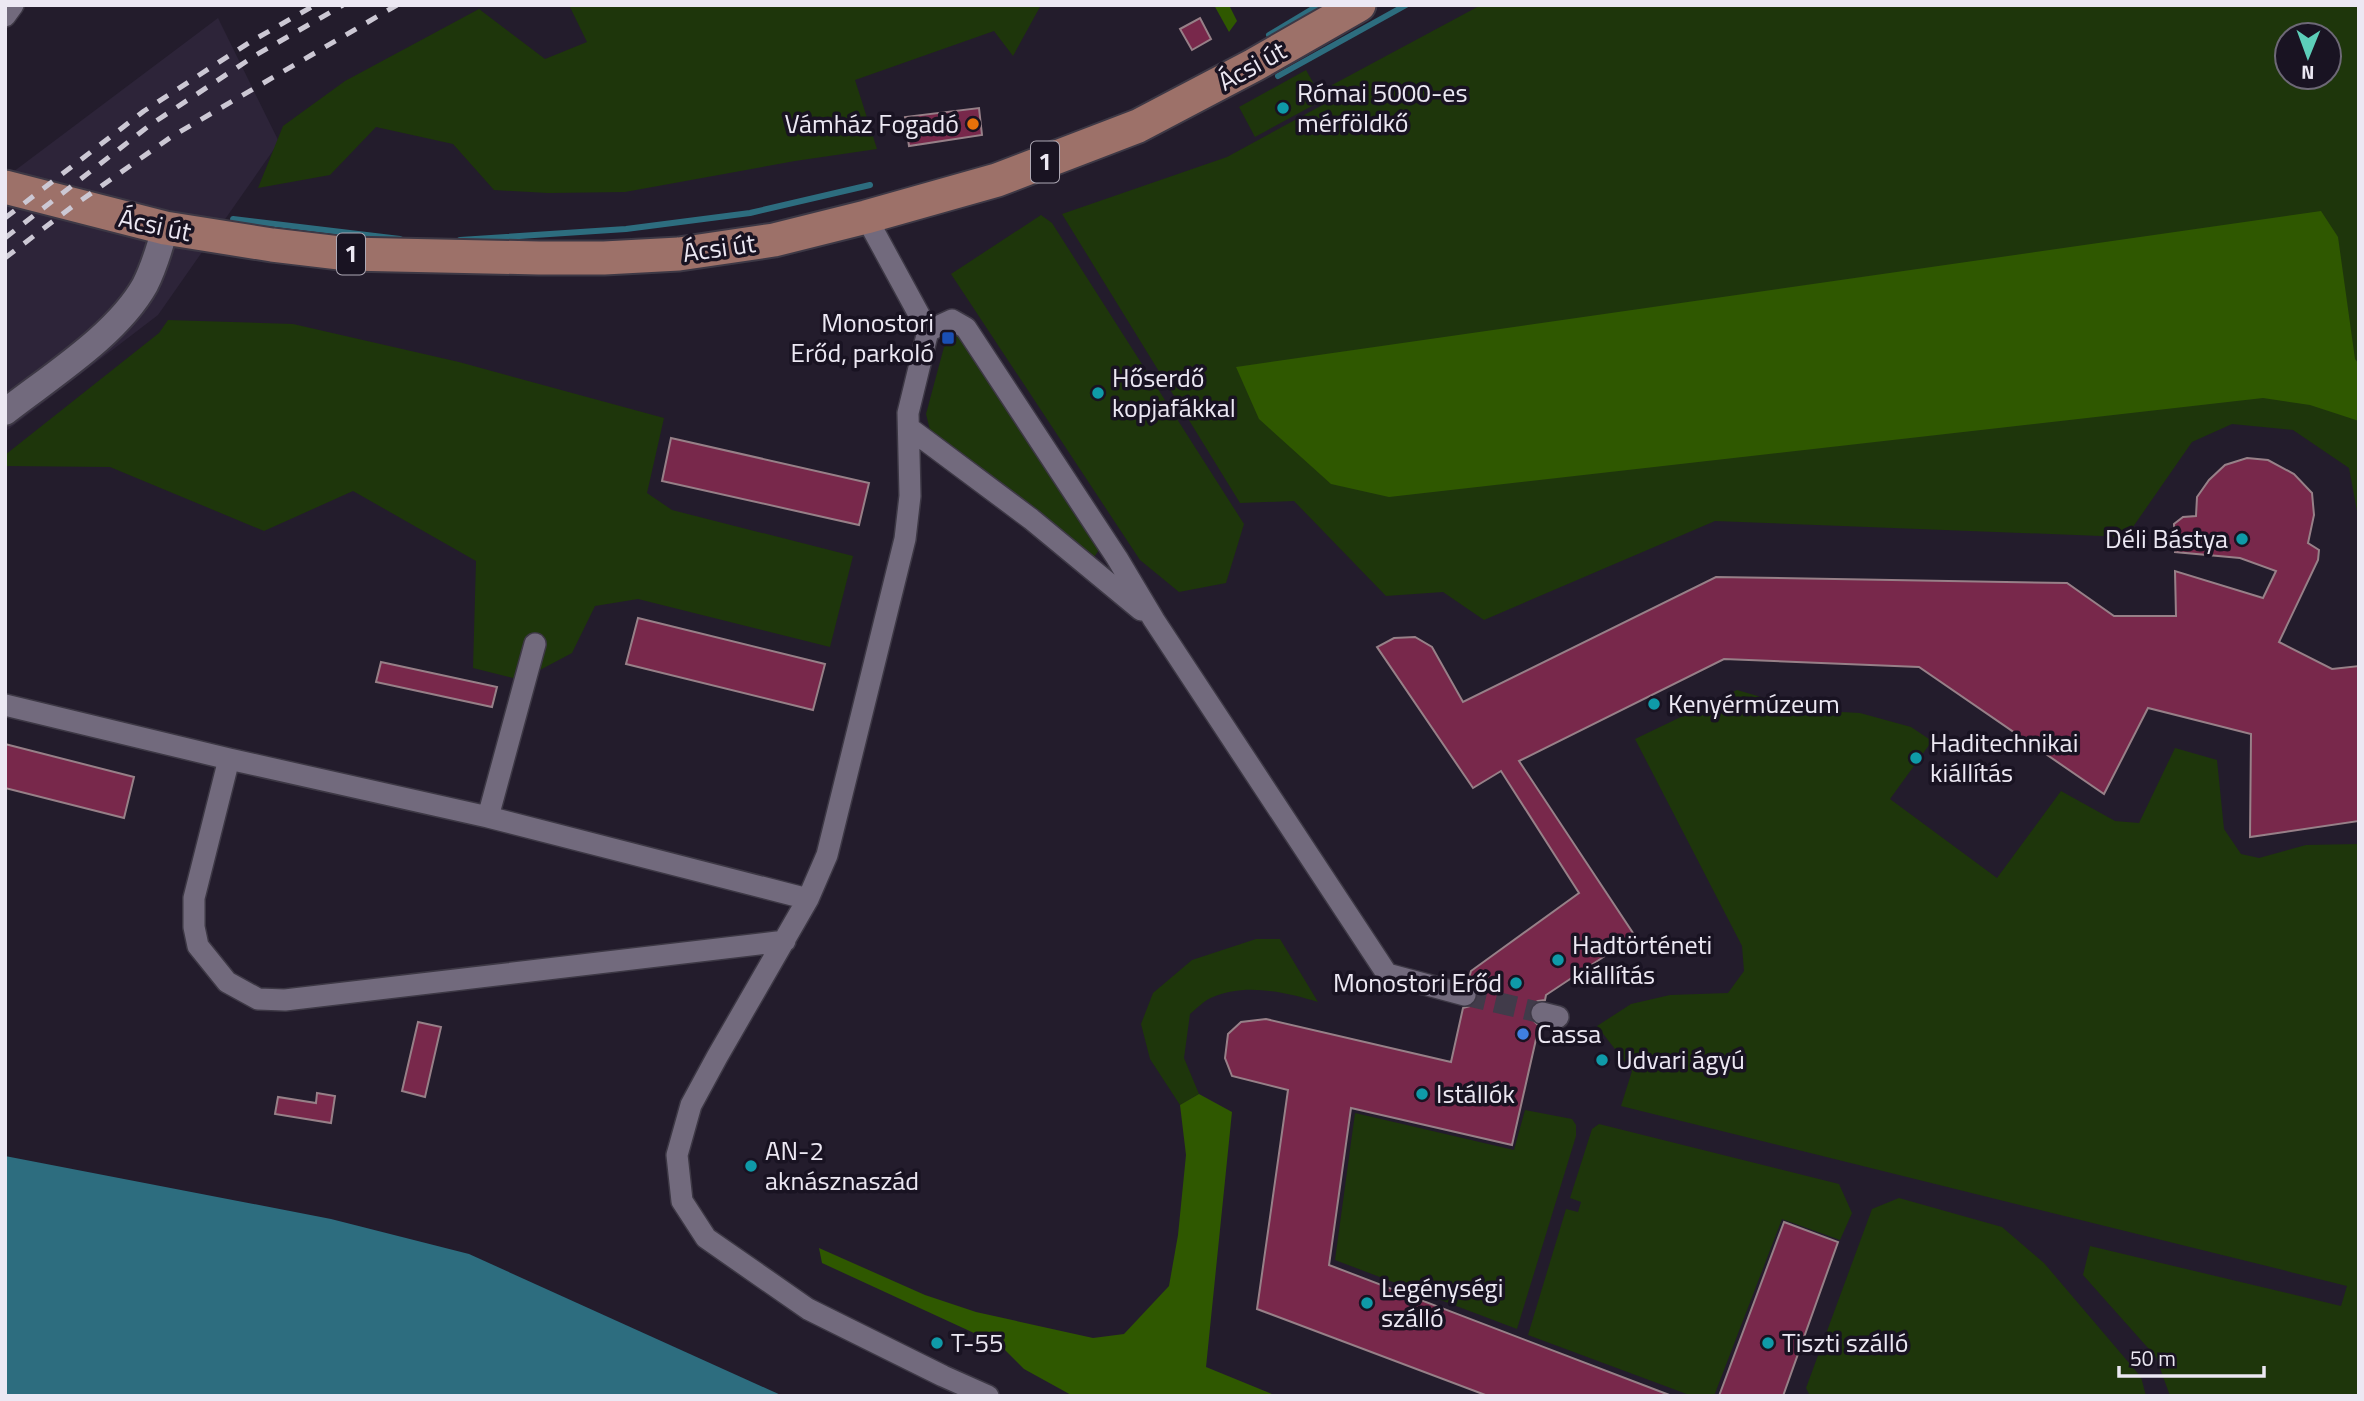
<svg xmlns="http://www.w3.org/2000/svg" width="2364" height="1401" font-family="'Titillium Web',sans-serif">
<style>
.built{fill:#2d2439}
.green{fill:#1e360b;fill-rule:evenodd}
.forest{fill:#2f5800}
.water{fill:#2d6d7f}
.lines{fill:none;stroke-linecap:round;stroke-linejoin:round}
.stream{stroke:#2d6d7f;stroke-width:6}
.building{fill:#78284b;stroke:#978088;stroke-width:2}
.minor-tunnel{stroke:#413b4a;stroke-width:21;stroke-dasharray:21 10;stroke-linecap:butt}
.minor-casing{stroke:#3d3845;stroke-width:24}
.tertiary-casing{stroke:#3d3845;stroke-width:30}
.primary-casing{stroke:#3d3845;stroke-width:37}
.minor{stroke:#726a7d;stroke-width:21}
.tertiary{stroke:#726a7d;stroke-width:26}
.primary{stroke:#9d7169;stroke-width:33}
.rail{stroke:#ccc8d4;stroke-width:5;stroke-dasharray:12 12;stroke-linecap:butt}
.culture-dot{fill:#0f9aa8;stroke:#191322;stroke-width:2.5}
.food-dot{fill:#e8710a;stroke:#191322;stroke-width:2.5}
.transit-dot{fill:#1a4fb4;stroke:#191322;stroke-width:2.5}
.shop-dot{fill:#3f7fe0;stroke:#191322;stroke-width:2.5}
.labels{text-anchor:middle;stroke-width:7;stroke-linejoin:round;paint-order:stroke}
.shield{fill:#191322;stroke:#ada8b4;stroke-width:2}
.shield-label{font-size:24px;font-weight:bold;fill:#ece8f3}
.street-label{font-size:26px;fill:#ece8f3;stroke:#191322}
.poi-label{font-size:26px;fill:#ece8f3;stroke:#191322;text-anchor:start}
</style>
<rect width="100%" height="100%" fill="#231c2c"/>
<path class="built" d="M218,18L279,142L158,315L5,432V178Z"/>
<path class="green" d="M569,5H1041L1013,56L994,31L855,80L877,149L795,161L625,192L548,193L494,190L453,144L376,127L330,175L258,188L283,126L345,81L479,9L545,59L587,42Z
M1481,5H2359V522L2349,468L2293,430L2232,424L2192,442L2126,537L1715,521L1484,620L1443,592L1386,596L1294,501L1240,503L1062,214L1227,157L1328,102L1332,85ZM2287,35H2329V77H2287Z
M1306,70L1323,100L1255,137L1239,107Z
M1041,215L1052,223L1244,524L1226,583L1179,592L1140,560L951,274Z
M168,320L293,324L459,362L664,418L647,493L672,510L853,556L830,647L638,599L595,606L572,653L521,680L473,668L476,561L353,491L264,531L110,467L5,466V455L159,333Z
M958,335L1101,547L1092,560L930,430L926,414L944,347Z
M1737,690L1806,710L1860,713L1911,727L1932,741L1890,799L1997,878L2061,791L2115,821L2139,823L2175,748L2217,760L2224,829L2241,854L2259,858L2306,845L2359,844V1396H2170L2156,1357L2083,1275L2090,1246L2341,1306L2347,1286L1621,1106L1632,1071L1597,1026L1631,1004L1670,995L1728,993L1744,971L1742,946L1635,739Z
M1256,939H1280L1318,1002C1286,992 1245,983 1213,997C1205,1000 1197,1008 1190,1014L1184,1058L1199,1094L1180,1105L1150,1059L1141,1024L1153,993L1192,960Z
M1525,1110L1572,1119L1576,1125V1136L1517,1329L1335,1260L1355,1113L1514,1150Z
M1599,1124L1839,1184L1852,1213L1840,1240L1782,1219L1714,1396H1692L1528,1335L1566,1209L1578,1212L1581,1202L1570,1198L1592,1129Z
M1899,1198L2002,1227L2044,1263L2141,1377L2146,1396H1810L1806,1388L1872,1209Z"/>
<path class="forest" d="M1214,5H1229L1237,21L1229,32Z
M2321,211L2338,237L2355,359L2359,364V421L2310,405L2263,398L1389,497L1331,484L1259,419L1236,367Z
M1199,1094L1232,1112L1206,1367L1277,1396H1073L1024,1369L1000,1345L822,1263L819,1248L925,1295L976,1312L1093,1338L1124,1334L1169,1286L1178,1235L1186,1155L1180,1105Z"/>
<path class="water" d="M5,1156L331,1219L469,1254L783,1396H5Z"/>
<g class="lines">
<path class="stream" d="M1269,35L1319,5
M1278,76L1406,5
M233,219L400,239
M460,240L626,229L750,213L870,185"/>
</g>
<path class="building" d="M1200,18L1211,39L1192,50L1180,29Z
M979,108L982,135L909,146L905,117Z
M671,438L869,483L859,525L662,481Z
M2247,458L2268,460L2294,474L2312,493L2314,515L2308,543L2319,550L2318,560L2279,642L2332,669L2359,666V821L2250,837L2251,734L2148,708L2104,794L1919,667L1724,659L1519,761L1635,936L1546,995L1545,1000L1538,1001L1532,1004L1529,1011L1530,1017L1539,1026L1512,1145L1351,1108L1329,1265L1672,1396H1488L1257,1309L1288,1090L1232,1076L1225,1058L1228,1034L1241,1022L1266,1019L1451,1062L1463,1008L1474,1005L1478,998L1475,986L1468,982L1471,971L1579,893L1501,771L1473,788L1377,647L1394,638L1415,637L1432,647L1463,702L1716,577L2067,583L2114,616H2176L2175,571L2263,598L2276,571L2240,558L2175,552L2174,524L2183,517L2196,516L2197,497L2209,480L2225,465Z
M638,618L825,664L813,710L626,664Z
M381,662L497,687L492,707L376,682Z
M5,744L134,777L124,818L5,788Z
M418,1022L441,1027L425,1097L402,1091Z
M317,1093L335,1096L331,1123L275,1114L278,1097L316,1103Z
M1784,1222L1838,1242L1783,1396H1719Z"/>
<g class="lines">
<path class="minor-tunnel" d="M1465,995L1542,1013"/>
<g class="minor-casing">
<path id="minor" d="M5,16L13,5
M866,217L928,331L908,413L910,496L905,539L827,855L808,899L717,1057L691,1105L677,1155L682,1201L706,1238L808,1309L943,1376L988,1396
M928,331L952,320L966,328L1117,558L1154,620L1387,974L1465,995
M909,428L1031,519L1141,610
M5,705L229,759L488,817L808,899
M229,759L194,898V927L198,946L227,982L258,999L285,1000L785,941
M488,817L535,644
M1542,1013L1558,1017"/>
</g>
<g class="tertiary-casing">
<path id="tertiary" d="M5,412C51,376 117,335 145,285C154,267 160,247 165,228"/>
</g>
<g class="primary-casing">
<path id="primary" d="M5,187L165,228L272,245L348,254L539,258H604L679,254L774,240L866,217L997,180L1138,126L1254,65L1359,5"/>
</g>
<use href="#minor" class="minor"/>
<use href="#tertiary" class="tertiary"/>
<use href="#primary" class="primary"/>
<path class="rail" d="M5,218L144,111L250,42L315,5
M5,238L150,125L256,55L343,5
M5,258L73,206L171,137L397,5"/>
</g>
<g class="culture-dot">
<circle cx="1283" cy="108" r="7"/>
<circle cx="1098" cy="393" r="7"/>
<circle cx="2242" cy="539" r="7"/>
<circle cx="1654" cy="704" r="7"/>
<circle cx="1916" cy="758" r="7"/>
<circle cx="1558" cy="960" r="7"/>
<circle cx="1516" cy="983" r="7"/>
<circle cx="1602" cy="1060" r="7"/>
<circle cx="1422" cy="1094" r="7"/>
<circle cx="751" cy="1166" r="7"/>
<circle cx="1367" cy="1303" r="7"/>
<circle cx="937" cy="1343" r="7"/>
<circle cx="1768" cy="1343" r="7"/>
</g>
<circle class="food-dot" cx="973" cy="124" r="7"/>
<rect class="transit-dot" x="941" y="331" width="14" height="14" rx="3.5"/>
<circle class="shop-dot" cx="1523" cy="1034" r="7"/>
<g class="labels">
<g class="shield">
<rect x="1031" y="141.5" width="28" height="41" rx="5"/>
<rect x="337" y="233.5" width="28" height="41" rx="5"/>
</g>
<g class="shield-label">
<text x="1045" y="170">1</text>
<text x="351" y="262">1</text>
</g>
<g class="street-label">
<text transform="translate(1252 66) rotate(-29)" y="9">Ácsi út</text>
<text transform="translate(155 225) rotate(12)" y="9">Ácsi út</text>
<text transform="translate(719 248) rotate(-8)" y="9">Ácsi út</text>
</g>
<g class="poi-label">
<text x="1297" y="102">Római 5000-es<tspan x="1297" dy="30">mérföldkő</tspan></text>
<text x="959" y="133" text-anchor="end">Vámház Fogadó</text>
<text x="934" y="332" text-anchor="end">Monostori<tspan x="934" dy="30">Erőd, parkoló</tspan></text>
<text x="1112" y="387">Hőserdő<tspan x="1112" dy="30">kopjafákkal</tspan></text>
<text x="2228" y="548" text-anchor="end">Déli Bástya</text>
<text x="1668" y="713">Kenyérmúzeum</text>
<text x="1930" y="752">Haditechnikai<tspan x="1930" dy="30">kiállítás</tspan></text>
<text x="1572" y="954">Hadtörténeti<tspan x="1572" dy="30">kiállítás</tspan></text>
<text x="1502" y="992" text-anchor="end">Monostori Erőd</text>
<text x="1537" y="1043">Cassa</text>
<text x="1616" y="1069">Udvari ágyú</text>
<text x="1436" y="1103">Istállók</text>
<text x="765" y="1160">AN-2<tspan x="765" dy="30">aknásznaszád</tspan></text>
<text x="1381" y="1297">Legénységi<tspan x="1381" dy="30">szálló</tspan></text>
<text x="951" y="1352">T-55</text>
<text x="1782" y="1352">Tiszti szálló</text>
</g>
</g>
<rect width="2364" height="1401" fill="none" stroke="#ece8f3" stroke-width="14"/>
<g transform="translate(2308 56) rotate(181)"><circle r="33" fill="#191322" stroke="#6d6876" stroke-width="2"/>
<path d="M0-5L12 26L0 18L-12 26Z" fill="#5dceb9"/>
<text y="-10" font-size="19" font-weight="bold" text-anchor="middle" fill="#ece8f3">N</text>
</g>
<path d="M2119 1366v10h145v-10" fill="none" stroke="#ece8f3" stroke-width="3.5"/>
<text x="2130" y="1366" font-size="21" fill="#ece8f3" stroke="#191322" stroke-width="5" paint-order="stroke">50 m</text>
</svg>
